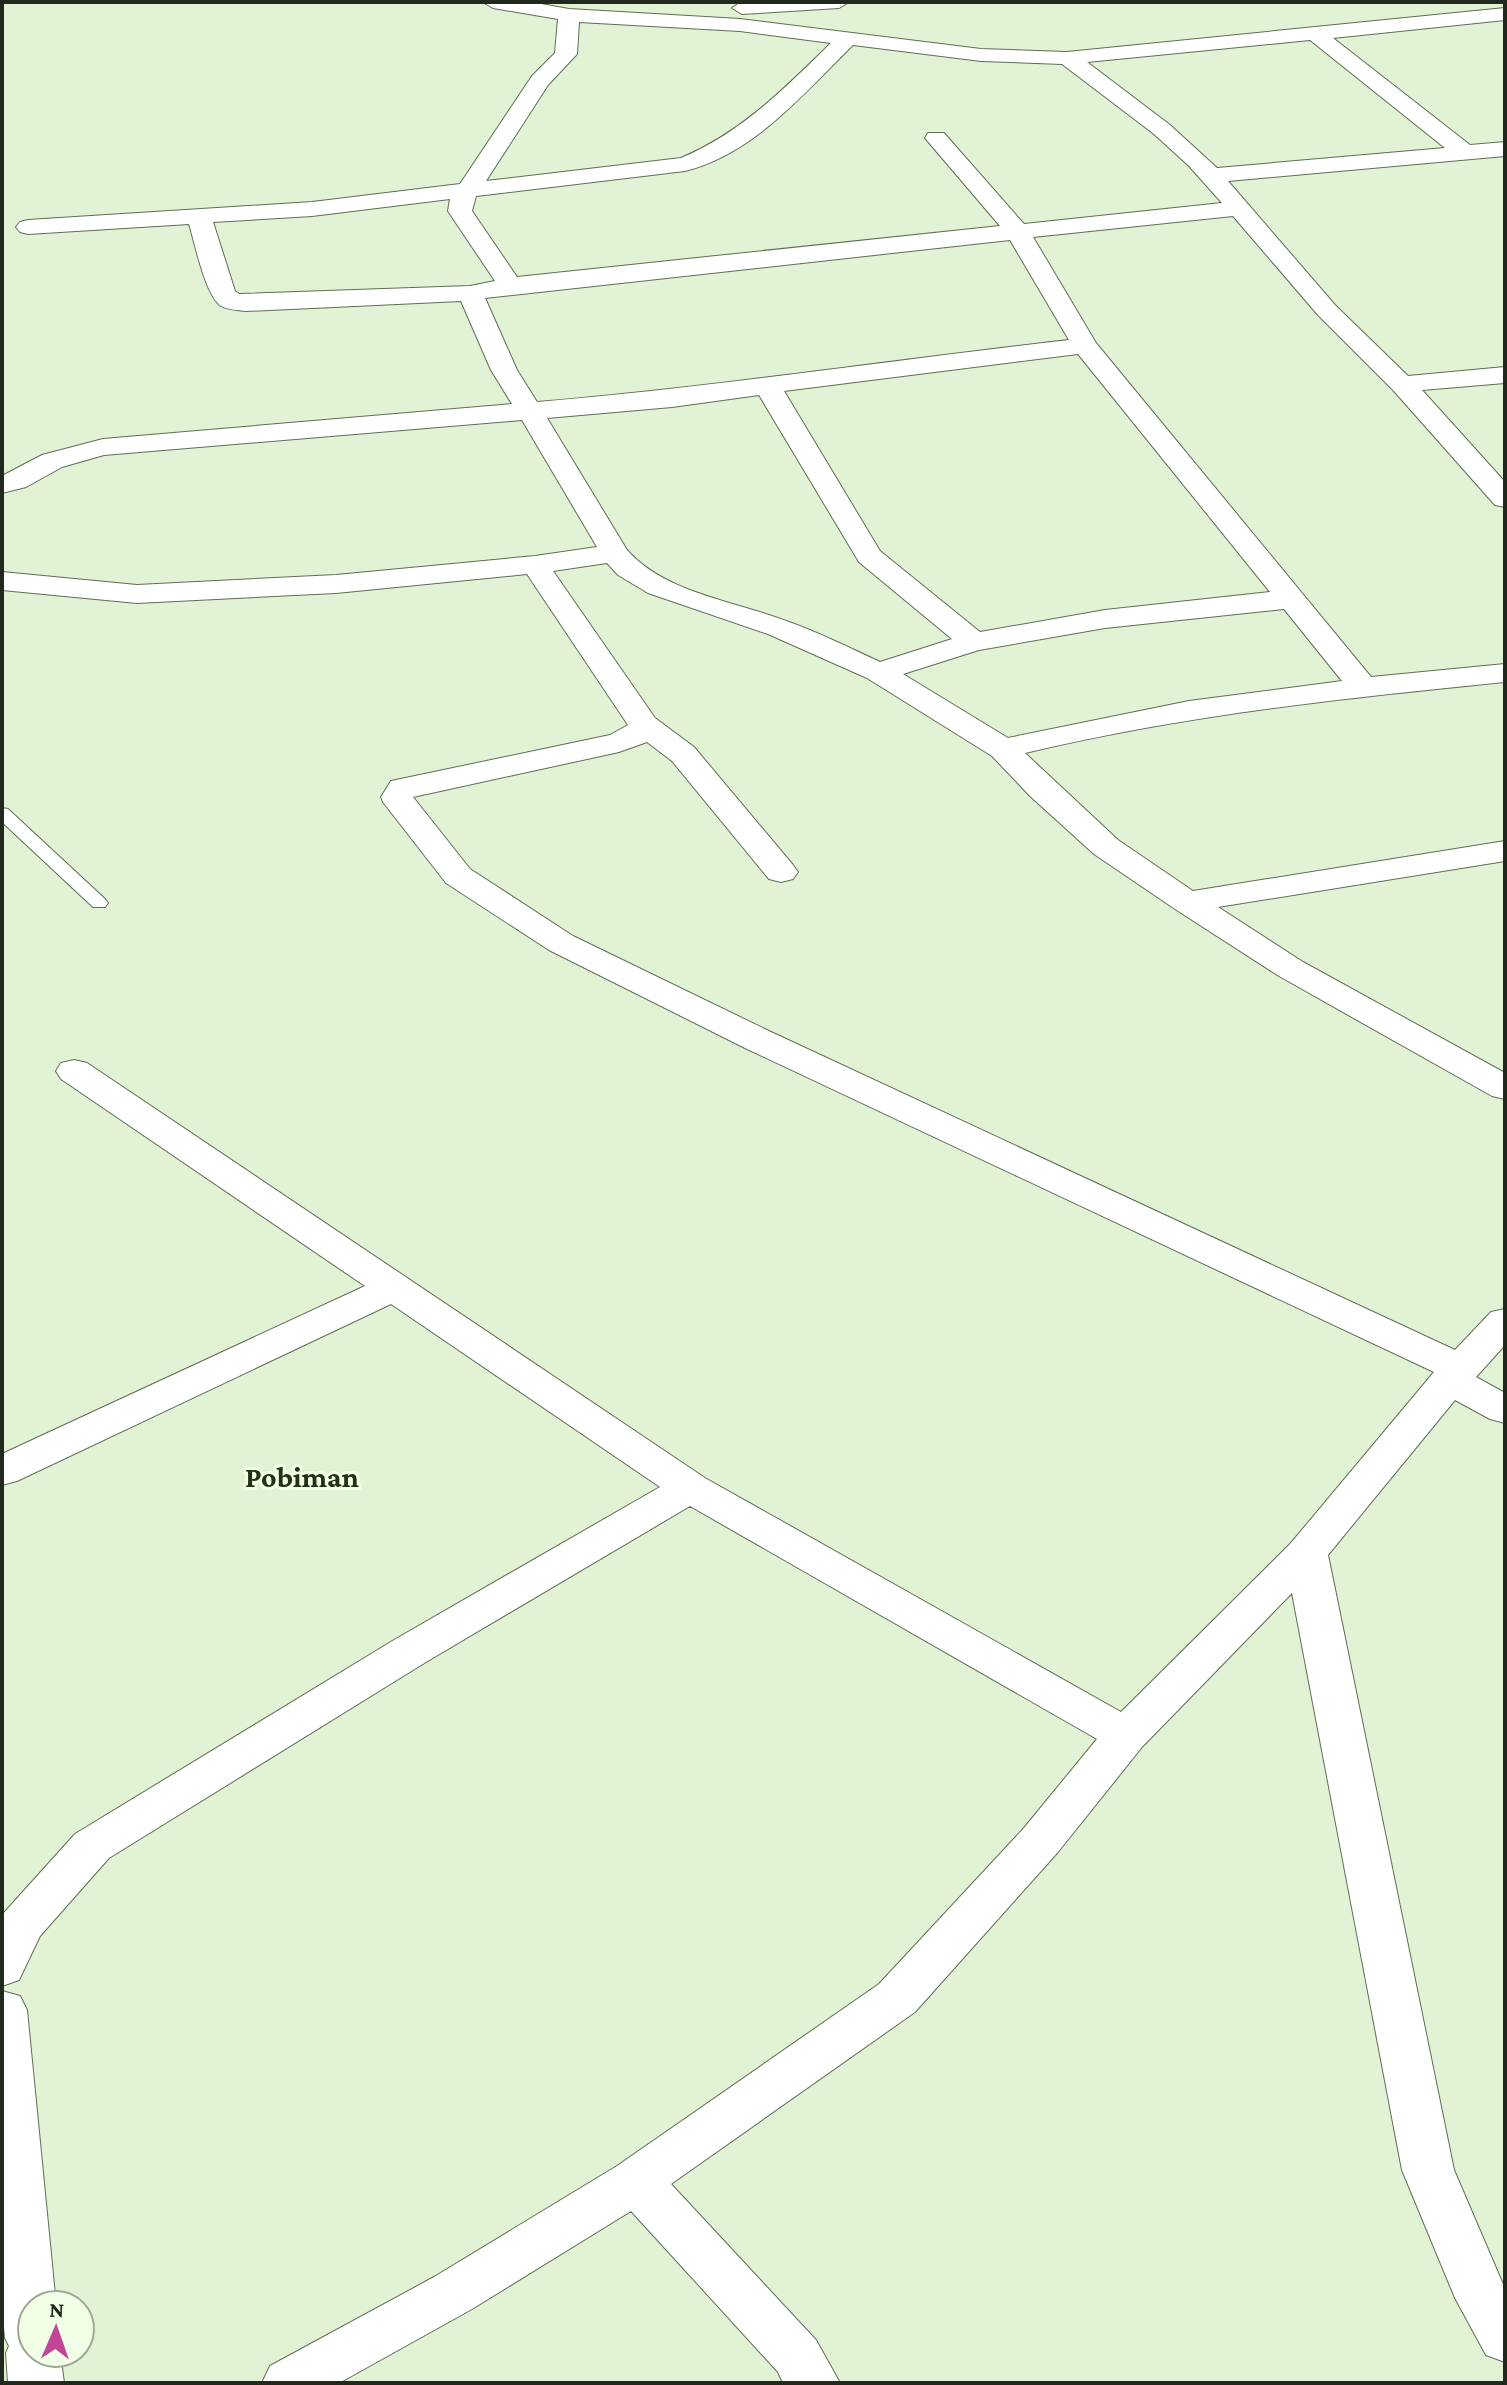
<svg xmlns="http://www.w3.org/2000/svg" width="1507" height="2385" font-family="'Crimson Pro',serif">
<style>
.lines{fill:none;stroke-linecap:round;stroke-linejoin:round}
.service-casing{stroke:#5f6e53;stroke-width:2}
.minor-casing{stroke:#5f6e53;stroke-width:2}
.service{fill:#fff;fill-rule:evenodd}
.minor{fill:#fff;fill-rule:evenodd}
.labels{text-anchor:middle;stroke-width:6;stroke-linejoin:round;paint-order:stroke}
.quarter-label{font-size:30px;font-weight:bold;fill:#243118;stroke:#f1ffe6}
</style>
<rect width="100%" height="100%" fill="#e1f3d4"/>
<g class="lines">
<g class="service-casing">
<path id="service" d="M2,808L8,809L105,899L108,903L105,907H93L2,822Z"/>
</g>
<g class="minor-casing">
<path id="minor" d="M483,2H530L569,9L740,19L981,49L1067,52L1505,8V20L1333,38L1470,145L1505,142V156L1228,181L1335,305L1408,376L1505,367V383L1422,390L1505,482V507L1495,505L1393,390L1318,315L1233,216L1033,237L1096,343L1371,677L1505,664V682C1344,698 1183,715 1025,753L1118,840L1193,891L1505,841V861L1218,907L1303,962L1505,1073V1099L1492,1096L1279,976L1175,909L1094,854L1030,796L992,756L867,678L768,634L648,593L618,575L607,563L553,571L655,718L694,747L793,865L798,872L793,879L781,882L769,879L672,761L647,742L619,752L413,797L470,869L573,936L771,1032L1455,1350L1491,1312L1505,1309V1345L1476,1377L1505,1393V1423L1490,1419L1455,1400L1328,1555L1454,2170L1505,2289V2362L1486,2355L1455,2298L1402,2170L1292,1593L1142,1747L1058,1852L915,2012L671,2184L816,2340L840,2383H783L778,2372L631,2211L472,2309L339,2383H262L270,2366L434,2277L617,2166L879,1984L1024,1828L1097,1739L690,1506L426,1662L109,1858L40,1936L19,1980L2,1986V1915L75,1834L394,1640L660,1487L391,1304L17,1481L2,1485V1454L365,1286L61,1079L56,1071L61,1063L74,1060L87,1063L705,1478L1121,1712L1291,1543L1434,1372L745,1048L549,950L446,883L383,802L381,797L391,781L610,735L628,725L527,574L336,593L137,603L2,590V572L137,585L336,575L535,556L597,547L522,420L104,455L62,467L26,487L2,493V476L42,455L103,439L512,404L491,370L461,301L246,311C238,310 228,310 221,306C205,295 195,243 189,224L28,234L20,232L16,227L20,222L28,220L312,202L460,184L532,76L555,53L558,19L493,8ZM579,22L740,31L831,43C785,88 741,133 681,158L486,181L548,85L577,54ZM1310,40L1445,148L1217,168L1170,125L1087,62ZM853,45L981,61L1062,64L1154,134L1189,166L1222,203L1024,224L944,133H928L925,138L1000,226L517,277L472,211L476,196L685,171C754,154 804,93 853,45ZM450,199L448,211L495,281L470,286L239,294L235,291L213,222L312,216ZM1010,240L1069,340C891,360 715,387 537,402L517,370L485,298ZM1078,354L1270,592L1105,610L980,632L880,551L784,391ZM759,395L859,562L952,639L880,662C850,648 820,633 789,622C736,601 666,594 627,550L547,418L672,407ZM1284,609L1342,681L1189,701L1008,738L903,674L979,650L1105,628Z
M741,2H849L839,8L742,14L732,8Z
M2,1991L20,1996L27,2010L56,2305H32V2353H60L64,2383H8L6,2353L9,2346L5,2338L2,2306Z"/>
</g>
<use href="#service" class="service"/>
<use href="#minor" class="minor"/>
</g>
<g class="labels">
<g class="quarter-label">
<text x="302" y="1487">Pobiman</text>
</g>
</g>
<rect width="1507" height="2385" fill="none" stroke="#21281c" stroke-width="8"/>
<g transform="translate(56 2329) rotate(2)"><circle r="38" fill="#f1ffe6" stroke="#9ea995" stroke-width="2"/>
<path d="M0-6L14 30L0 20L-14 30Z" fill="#c14697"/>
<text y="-12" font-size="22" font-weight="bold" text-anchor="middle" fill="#21281c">N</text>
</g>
</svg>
